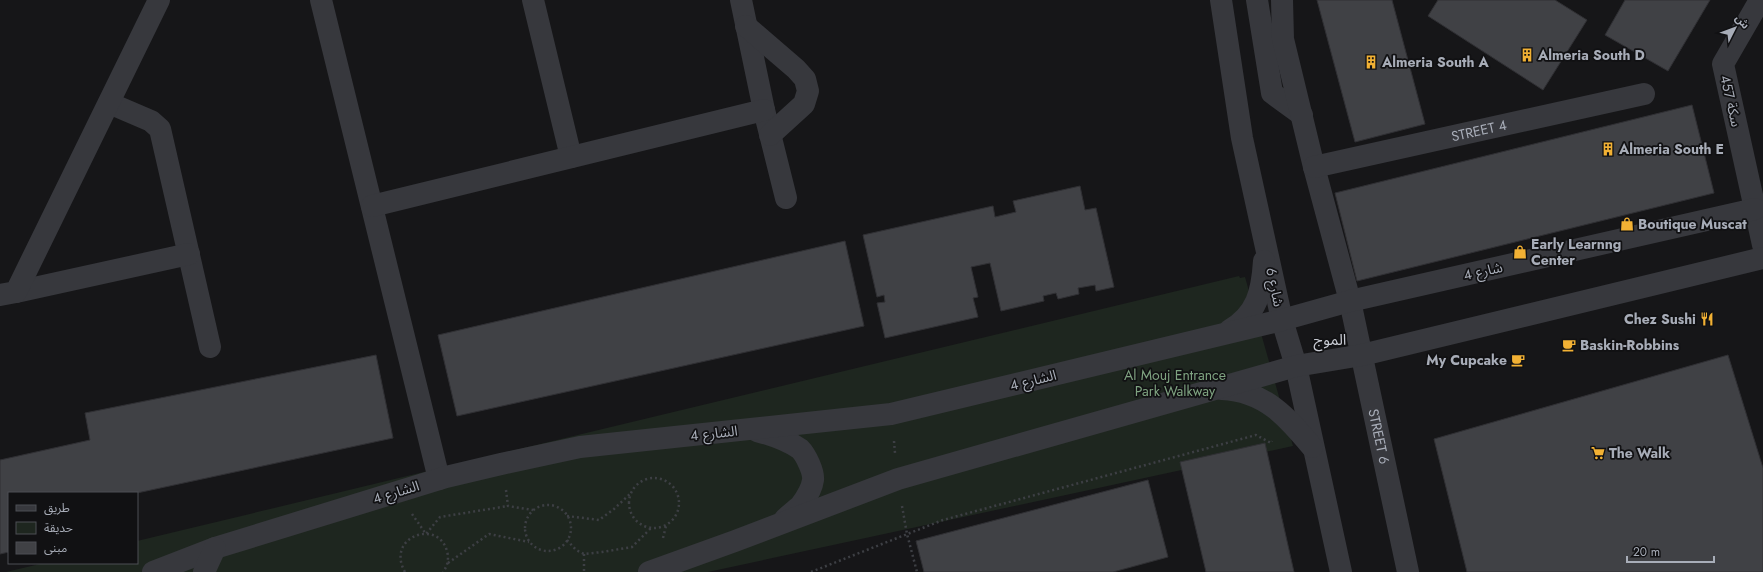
<svg xmlns="http://www.w3.org/2000/svg" width="1763" height="572" font-family="Jost,'Noto Sans Arabic',sans-serif">
<style>
.green{fill:#1e261f}
.building{fill:#404145;stroke:#303034}
.lines{fill:none;stroke-linecap:round;stroke-linejoin:round}
.path{stroke:#3d3f44;stroke-width:2.5;stroke-dasharray:2 3;stroke-linecap:butt}
.minor{stroke:#37383d;stroke-width:22}
.labels{text-anchor:middle;stroke-width:3.5;stroke-linejoin:round;paint-order:stroke}
.poi-label{font-size:14px;font-weight:bold;fill:#a8adb8;stroke:#111113;text-anchor:start}
.street-label{font-size:14px;fill:#a8adb8;stroke:#111113}
.park-label{font-size:14px;fill:#7fa381;stroke:#111113}
.neighbourhood-label{font-size:15px;fill:#c9ccd4;stroke:#111113}
</style>
<rect width="100%" height="100%" fill="#161618"/>
<path class="green" d="M1239,276L1240,278L1245,277L1293,446L708,572H6L44,563H137V541Z"/>
<path class="building" d="M1317,0H1392L1425,124L1355,142Z
M1438,0H1555L1587,20L1543,90L1428,16Z
M1625,0H1710L1668,71L1605,35Z
M1692,105L1714,193L1357,281L1335,193Z
M1080,186L1085,210L1096,208L1114,287L1096,291L1095,285L1078,288L1079,294L1058,299L1056,293L1043,296L1044,301L1001,311L990,263L971,267L978,297L973,298L978,317L885,338L877,303L885,302L884,295L877,297L863,235L993,206L995,217L1016,212L1013,201Z
M845,241L864,326L457,416L438,335Z
M376,355L393,438L137,493H9V552L0,554V460L90,440L85,413Z
M1728,355L1763,468V572H1467L1434,439Z
M1265,443L1294,572H1206L1180,462Z
M1148,480L1168,557L1113,572H924L916,541Z"/>
<g class="lines">
<path class="path" d="M894,441L895,453
M629 503a25 25 0 1 1 50 0a25 25 0 1 1-50 0Z
M506,490L508,506L533,510
M525 528a23 23 0 1 1 46 0a23 23 0 1 1-46 0Z
M902,506L907,534L917,572
M412,514L426,534L440,517L508,506
M567,516L599,520L614,509L631,493
M663,538L666,526
M567,540L576,550L584,554L602,552L632,547L651,528
M584,554V572
M448,563L489,534L529,542
M405,572C385,537 438,518 447,551C449,559 448,565 443,572
M811,572L943,520L1256,435L1271,443L1272,441"/>
<g class="minor">
<path d="M321,0L439,479"/>
<path d="M533,0L571,157"/>
<path d="M741,0L764,110L786,198"/>
<path d="M1221,0L1242,138L1282,320L1296,366L1341,572"/>
<path d="M1257,0L1272,93L1302,115"/>
<path id="s1" d="M1282,0L1283,39L1314,167L1350,301L1408,572"/>
<path d="M1760,0L1723,64L1763,245"/>
<path d="M746,26L796,69L805,79L808,91L804,104L770,135"/>
<path d="M109,103L151,121L160,129L210,347"/>
<path id="s2" d="M1314,167L1644,94"/>
<path d="M372,206L764,110"/>
<path d="M16,292L189,254"/>
<path d="M0,295L16,292L159,0"/>
<path d="M1230,330C1257,314 1262,292 1264,261"/>
<path d="M1222,389C1265,391 1287,417 1312,447"/>
<path d="M757,431C772,435 787,440 800,449C806,455 814,472 813,480C812,488 806,498 801,505C796,510 790,514 785,519"/>
<path d="M153,572L215,548L446,477L501,464L580,447L891,414L1282,320L1350,301L1755,209"/>
<path d="M204,572L215,548"/>
<path d="M649,572L735,541L898,479L1296,366L1362,355L1763,258"/>
</g>
</g>
<defs>
<g id="building-bare" transform="scale(1.08)"><path d="M-4-6H4V6H1V3H-1V6H-4ZM-2.5-4.3h1.7v1.8h-1.7ZM.8-4.3h1.7v1.8H.8ZM-2.5-1h1.7V.8h-1.7ZM.8-1h1.7V.8H.8Z" fill="#f2b134" stroke="#111113" stroke-width="2.5" paint-order="stroke"/></g>
<g id="shop-bare" transform="scale(1.08)"><path d="M-5-2.5h2.3a2.7 3.5 0 0 1 5.4 0H5L5.5 6h-11ZM-1.5-2.5h3a1.5 2.3 0 0 0-3 0Z" fill="#f2b134" stroke="#111113" stroke-width="2.5" paint-order="stroke"/></g>
<g id="restaurant-bare" transform="scale(1.08)"><path d="M-5-6h1v4h1v-4h1v4h1v-4h1v5L-1.5 .5V6h-2V.5L-5-1ZM5-6V6H3V1.5H1.5Q1.5-4 5-6Z" fill="#f2b134" stroke="#111113" stroke-width="2.5" paint-order="stroke"/></g>
<g id="cafe-bare" transform="scale(1.08)"><path d="M-5.5-4.5H6V0H3Q3 3.5 0 3.5H-2.5Q-5.5 3.5-5.5 0ZM3-3.2v2h1.7v-2ZM-6 4.5H4V6H-6Z" fill="#f2b134" stroke="#111113" stroke-width="2.5" paint-order="stroke"/></g>
<g id="supermarket-bare" transform="scale(1.08)"><path d="M-6-5.5h2.5l.6 2H6L4.5 2H-2.5L-4.4-4H-6ZM-1.5 3.2a1.3 1.3 0 1 0 .1 0ZM3 3.2a1.3 1.3 0 1 0 .1 0Z" fill="#f2b134" stroke="#111113" stroke-width="2.5" paint-order="stroke"/></g>
</defs>
<g fill-rule="evenodd">
<use href="#building-bare" x="1527" y="55"/>
<use href="#building-bare" x="1371" y="62"/>
<use href="#building-bare" x="1608" y="149"/>
<use href="#shop-bare" x="1627" y="224"/>
<use href="#shop-bare" x="1520" y="252"/>
<use href="#restaurant-bare" x="1707" y="319"/>
<use href="#cafe-bare" x="1569" y="345"/>
<use href="#cafe-bare" x="1518" y="360"/>
<use href="#supermarket-bare" x="1598" y="453"/>
</g>
<g class="labels">
<g class="poi-label">
<text x="1538" y="60">Almeria South D</text>
<text x="1382" y="67">Almeria South A</text>
<text x="1619" y="154">Almeria South E</text>
<text x="1638" y="229">Boutique Muscat</text>
<text x="1531" y="249">Early Learnng<tspan x="1531" dy="16">Center</tspan></text>
<text x="1696" y="324" text-anchor="end">Chez Sushi</text>
<text x="1580" y="350">Baskin-Robbins</text>
<text x="1507" y="365" text-anchor="end">My Cupcake</text>
<text x="1609" y="458">The Walk</text>
</g>
<g class="street-label">
<text transform="translate(1731 101) rotate(77)" y="5">سكة 457</text>
<text dy="5" stroke="none"><textPath href="#s2" startOffset="169">STREET 4</textPath></text>
<text transform="translate(1483 271) rotate(-13)" y="5">شارع 4</text>
<text transform="translate(1275 287) rotate(78)" y="5">شارع 6</text>
<text transform="translate(1033 380) rotate(-14)" y="5">الشارع 4</text>
<text transform="translate(714 433) rotate(-6)" y="5">الشارع 4</text>
<text dy="5" stroke="none"><textPath href="#s1" startOffset="448">STREET 6</textPath></text>
<text transform="translate(396 492) rotate(-17)" y="5">الشارع 4</text>
</g>
<g class="park-label">
<text x="1175" y="380">Al Mouj Entrance<tspan x="1175" dy="16">Park Walkway</tspan></text>
</g>
<g class="neighbourhood-label">
<text x="1330" y="345">الموج</text>
</g>
</g>
<rect x="8" y="492" width="130" height="72" fill="#111113" stroke="#4d4f55"/>
<rect x="16" y="505" width="20" height="6" fill="#37383d" stroke="#4d4f55"/>
<text x="44" y="512" font-size="12" fill="#a8adb8">طريق</text>
<rect x="16" y="522" width="20" height="12" fill="#1e261f" stroke="#4d4f55"/>
<text x="44" y="532" font-size="12" fill="#a8adb8">حديقة</text>
<rect x="16" y="542" width="20" height="12" fill="#404145" stroke="#4d4f55"/>
<text x="44" y="552" font-size="12" fill="#a8adb8">مبنى</text>
<g transform="translate(1735 28) rotate(48)" stroke="#111113" stroke-width="3" paint-order="stroke">
<path d="M0-3L7 15L0 10L-7 15Z" fill="#a8adb8"/>
<text y="-6" font-size="11" font-weight="bold" text-anchor="middle" fill="#a8adb8">ش</text>
</g>
<path d="M1627 556v6h87v-6" fill="none" stroke="#a8adb8" stroke-width="2"/>
<text x="1633" y="556" font-size="12" fill="#a8adb8" stroke="#111113" stroke-width="3" paint-order="stroke">20 m</text>
</svg>
